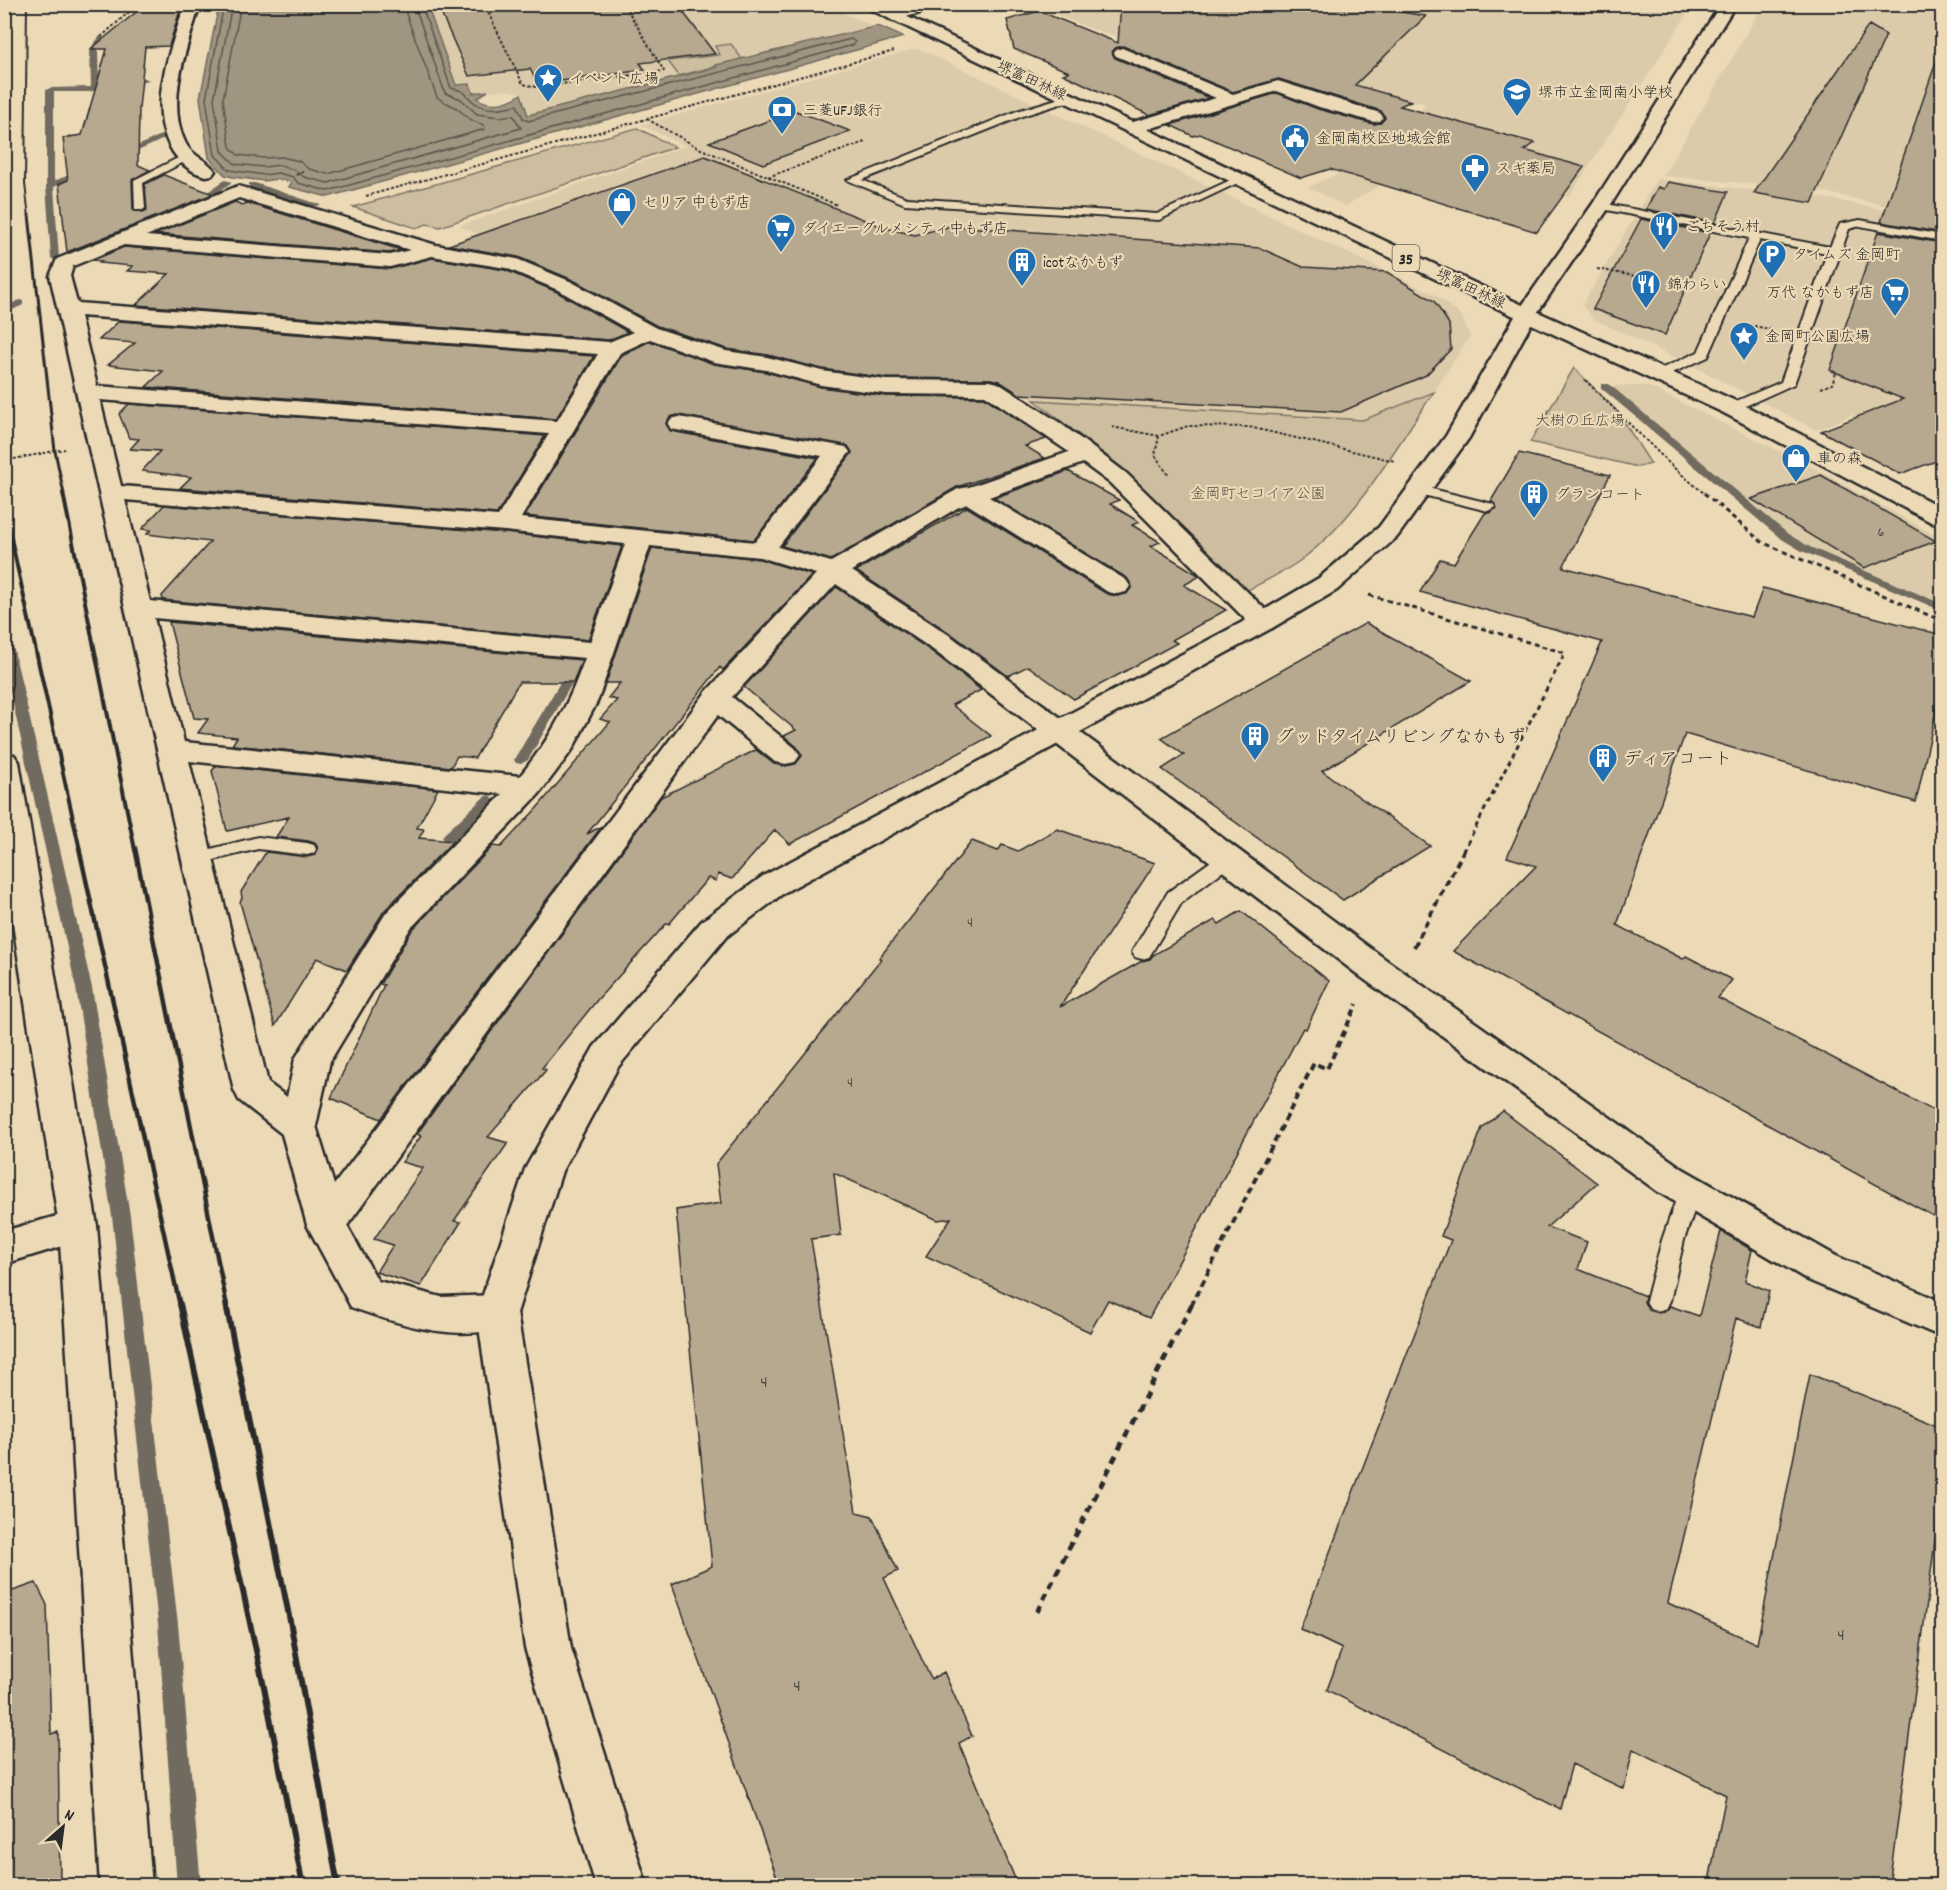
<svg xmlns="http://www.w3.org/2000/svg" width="1947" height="1890" font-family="Dekko,'Klee One',sans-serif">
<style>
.built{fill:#dccbab}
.green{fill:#cdbea0;stroke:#7c7466;stroke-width:1.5}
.water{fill:#a09580;stroke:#716b5e;stroke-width:1.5}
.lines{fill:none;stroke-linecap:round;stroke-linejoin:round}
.shore{stroke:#5a554d;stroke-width:1.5}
.stream{fill:#716b5e;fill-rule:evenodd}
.building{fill:#b6a990;stroke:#2b2b2b;stroke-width:1.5}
.lane-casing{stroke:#2b2b2b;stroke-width:4}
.street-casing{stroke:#2b2b2b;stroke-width:5}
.secondary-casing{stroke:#2b2b2b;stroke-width:5}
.primary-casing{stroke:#2b2b2b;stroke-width:5}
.path-far3{stroke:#2b2b2b;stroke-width:2;stroke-dasharray:3 2;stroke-linecap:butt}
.path-far2{stroke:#2b2b2b;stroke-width:3;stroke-dasharray:5 4;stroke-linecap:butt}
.path-far1{stroke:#2b2b2b;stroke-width:4;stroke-dasharray:7 4.5;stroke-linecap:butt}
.path{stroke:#2b2b2b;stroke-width:5;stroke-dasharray:8 6;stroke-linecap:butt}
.lane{fill:#ecdab7;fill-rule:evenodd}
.street{fill:#ecdab7;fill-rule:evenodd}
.secondary{fill:#ecdab7;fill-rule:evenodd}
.primary{fill:#ecdab7;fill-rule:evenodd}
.rail-far4{stroke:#2b2b2b;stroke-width:2}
.rail-far3{stroke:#2b2b2b;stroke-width:3}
.rail-far2{stroke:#2b2b2b;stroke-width:4}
.rail-far1{stroke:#2b2b2b;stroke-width:4.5}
.rail{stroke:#2b2b2b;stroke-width:6}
.labels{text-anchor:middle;stroke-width:4.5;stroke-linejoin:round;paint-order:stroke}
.far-number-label{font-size:14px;fill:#4e4a44}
.far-poi-label{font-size:15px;fill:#2b2b2b;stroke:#ecdab7;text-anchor:start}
.far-street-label{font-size:15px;fill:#2b2b2b;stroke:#ecdab7}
.far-park-label{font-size:15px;fill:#4b4842;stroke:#ecdab7}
.number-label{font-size:15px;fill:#4e4a44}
.shield{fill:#ecdab7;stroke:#656055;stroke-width:1.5}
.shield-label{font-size:16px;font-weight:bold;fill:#2b2b2b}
.poi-label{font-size:18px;fill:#2b2b2b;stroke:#ecdab7;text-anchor:start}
.near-number-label{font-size:18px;fill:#4e4a44}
</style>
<rect width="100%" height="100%" fill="#ecdab7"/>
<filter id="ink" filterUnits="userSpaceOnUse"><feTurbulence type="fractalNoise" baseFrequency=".0167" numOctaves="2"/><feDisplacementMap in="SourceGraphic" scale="12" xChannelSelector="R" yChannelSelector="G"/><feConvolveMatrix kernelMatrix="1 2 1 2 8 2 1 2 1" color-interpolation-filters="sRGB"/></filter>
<g filter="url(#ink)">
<path class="built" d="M833,4L847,11L843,13L873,26L529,114L522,93L501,90L474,93L470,84L456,85L427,5Z
M1654,4L1690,10L1569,197L1429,157L1345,206L1308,187L1340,173L1403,131L1426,104L1360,86L1228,64L1095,30L1031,5Z
M1763,5H1942V218L1814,190L1663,176Z
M918,48L1434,294L1461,315L1470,336L1434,392L1363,420L1034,400L1002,380L871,367H815L731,348L459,226L686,146L640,125Z
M1657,179L1832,199L1942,222V469L1927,460L1913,431L1852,415L1816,430L1693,366L1593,319L1582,305Z
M1609,386H1648L1818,470L1942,539V605L1811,548L1786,533Z"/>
<path class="green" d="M731,44L742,59L679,76L668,61L720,55L715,46Z
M637,128L675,147L440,227L427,224L416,228L353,207Z
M1574,368L1617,411L1651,464L1638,467L1530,442Z
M1434,392C1393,450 1357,520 1298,562C1282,573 1263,582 1246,591L1126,471L1034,400L1363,420Z"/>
<path class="water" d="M219,5H427L456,85L470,84L473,93L488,91L477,98C491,108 509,103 521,94L528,115L717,67L716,65L878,26L903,37L328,197L289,187L291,182L277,179L264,181L233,177L225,175L209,158L200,98Z"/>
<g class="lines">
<path class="shore" d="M224,4L206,99L215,155L229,170L264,175L278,173L293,177L298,183L328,191L853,45L855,42L851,39L528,121L523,118L517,105C503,108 487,112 475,103C462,93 469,92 451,88L421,4
M232,4L214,99L222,151L235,164L264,167L280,165L295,170L304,177L328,183L521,128L513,115L500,117L477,114L461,99L445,93L414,4
M241,4L223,99L230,147L238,155L264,158L282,157L299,161L309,169L328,174L485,129L484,125C470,121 469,118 459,110C452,104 444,103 437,97L406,14L405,4"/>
<path class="stream" d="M100,36L104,38L98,49L99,86L145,78L149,80L88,92H54V181L84,169L91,171L54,187L59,258L55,261L51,258L46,186V90L50,88L91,87L90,49Z
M161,135L168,137L123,158L116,156Z
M225,180L232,182L205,202L80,251L73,249L199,198Z
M249,183H255L321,205L314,207L249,187Z
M508,256L553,268L621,303L613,305L547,272L505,261V257Z
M20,300L23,301V305L4,314V307Z
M1601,384H1609L1788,534L1810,547L1942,604V611L1802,551L1780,538L1601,388Z
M684,397L693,399L661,445H653L652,443Z
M596,610L602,614L594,640L592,643H584L582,640L590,614Z
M4,629L10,633L92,988L130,1216L178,1624L201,1886H177L158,1624L112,1216L76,988L4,663Z
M577,660L583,664L528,760L521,764L516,763L514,760L571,664Z
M489,795L496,800L494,803L454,840H444L442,837L444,834L484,797Z"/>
</g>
<path class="building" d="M146,4H182L169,46L145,47L139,109L138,165L150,170L132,180L133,210L143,212L147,210L145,184L164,175L213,194L67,252L59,184L68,180L63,138L82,135L107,49H91Z
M437,4H677L715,54L640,63L645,70L538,84L530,69L469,76Z
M1121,4H1351L1426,16L1355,85L1411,101L1400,106L1535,143L1524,150L1584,167L1537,232L1330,169L1301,178L1200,134L1193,136L1170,125L1277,93L1318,109L1373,124L1380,123L1385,118L1381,111L1279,79L1233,92L1123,46L1115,48L1112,52L1115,58L1209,98L1149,115L1063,74L1069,72L1014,49L1007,20L1039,11L1118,43Z
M1869,25L1886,35L1812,203L1754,193Z
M1936,62L1942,63V233L1881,222Z
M796,111L850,131L763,164L709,142Z
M705,156L885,228L915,235L951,226L1260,248L1303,267L1387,272L1434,301L1449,324L1451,349L1426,375L1341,412L1019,394L999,381L991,379L886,378L822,369L768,355L727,349L657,326L573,280L518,257L449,245Z
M1668,182L1728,192L1715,223L1646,209L1658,187L1664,189Z
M235,202L242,205L247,203L401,250L390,253L156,234Z
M1641,219L1710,233L1665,335L1593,309Z
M1878,232L1942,243V459L1900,474L1821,431L1903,399L1830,370Z
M124,247L390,269L432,258L505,270L557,292L628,332L609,340L136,305L169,274L127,271L133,266L99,263L102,261L93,260Z
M119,321L594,356L556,419L146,387L163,371L108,365L135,343L99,340Z
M650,341L714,364L766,372L821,387L886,396L984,397L1046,439L1025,446L1045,458L957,487L831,560L782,546L852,453L848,446L678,415L670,417L666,423L671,431L818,458L754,540L525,516L622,355Z
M129,404L545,436L497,514L180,488L191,477L142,471L160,451L130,449L139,439L129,438L119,414Z
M1519,453L1610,475L1563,567L1752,617L1763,588L1942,635V683L1916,802L1685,734L1617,925L1683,959L1686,956L1732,980L1718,998L1942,1115V1221L1453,951L1536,866L1507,857L1602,642L1420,592L1440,559L1454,563L1485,513H1489L1497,508L1491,501Z
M1068,471L1119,500L1110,504L1139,522L1132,525L1160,542L1151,546L1200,576L1184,585L1226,610L1172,640L1177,643L1074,699L1028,666L1008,676L953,635L856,571L967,507L1107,594L1117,596L1126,594L1132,587L1127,578L994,498Z
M1821,475L1936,541L1864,568L1751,499Z
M164,505L505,533L622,546L588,640L163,600L162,596L210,542L147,534L151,530L142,529Z
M652,548L760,559L812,575L723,670L720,667L587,834L602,826L381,1119L331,1098L384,985L380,984L412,930L493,846L501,847L537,808L610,722L600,719L617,700L608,698L620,683H606Z
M836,587L931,651L981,690L952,705L991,736L790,844L775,830L732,879L718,874L716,881L708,878L669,924L667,923L598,999L542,1068L546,1070L488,1137L508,1143L454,1221L461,1222L421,1286L376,1272L393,1245L374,1239L423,1168L402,1162L421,1136L417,1134L661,797L756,750L774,764L785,766L795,764L802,756L797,747L784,736L796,730L744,687Z
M169,622L582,660L573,682H519L475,758L457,756L451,767L232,745L237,737L198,733L208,719L194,718Z
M1366,623L1471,681L1322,771L1430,846L1343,900L1162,769L1184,755L1161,738Z
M216,766L438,789L417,828L424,829L419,838L453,841L384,911L347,970L317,958L275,1026L240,902L242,898L241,892L266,852L307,857L315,855L318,848L315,843L308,841L276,837L289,817L227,831L212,771Z
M1057,829L1155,863L1060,1007L1142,961L1150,959L1153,955L1215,920L1219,924L1241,911L1329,981L1306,1029L1303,1028L1149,1318L1108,1300L1090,1332L926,1256L951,1218L938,1220L834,1173L841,1235L811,1239L856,1512L872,1516L898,1571L884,1578L931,1679L944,1672L972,1736L959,1743L1018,1886H780L672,1584L712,1566L676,1210L721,1203L716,1164L881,959L879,958L972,841L998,851L1002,845L1018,851Z
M1503,1111L1597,1183L1547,1227L1587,1242L1578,1269L1645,1296L1644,1302L1649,1310L1659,1313L1667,1310L1670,1306L1699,1316L1721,1231L1752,1250L1745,1281L1769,1291L1761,1327L1736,1318L1668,1603L1757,1644L1810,1374L1942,1427V1489L1889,1886H1708L1726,1795L1633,1749L1624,1789L1572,1764L1560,1809L1327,1690L1342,1649L1300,1629L1451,1240L1441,1236L1482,1128Z
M36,1583L47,1605L51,1734L58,1732L60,1886H4V1594Z"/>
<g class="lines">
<g class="lane-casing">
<path id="lane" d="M1070,95L1075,98L1073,100L1025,115L862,180L907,198L1157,214L1237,177L1241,176L1246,179L1159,220L905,204L847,180L1017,111Z
M186,154L191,157L190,159L143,183L145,208L143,210H135L134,180Z
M1601,203L1830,247L1840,224L1860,220L1942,235V241L1860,226L1849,229L1794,384L1732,412L1727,411L1725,408L1727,405L1781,382L1827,253L1760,240L1708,357L1661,378L1655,374L1656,371L1698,352L1749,238L1597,208V204Z
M1420,486L1493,504L1495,507L1488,511L1415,493L1413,490L1415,487Z
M258,837L307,843L314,845L316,849L314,853L307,855L258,849L198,864L191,862L189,858L191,854Z
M1228,852L1235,854L1237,858L1235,862L1182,902L1149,957L1142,959L1135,957L1132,952L1168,892L1221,854Z
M1690,1182L1698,1185L1701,1191L1684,1240L1670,1301L1666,1308L1658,1311L1650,1308L1646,1301L1662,1240L1679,1191L1682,1185Z"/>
</g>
<g class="street-casing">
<path id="street" d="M185,4H200C188,45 165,101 185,142C192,157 207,159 215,171L212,175L206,176C192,173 181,164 173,152C145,108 171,50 185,4Z
M1122,48L1233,94L1278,81L1380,113L1383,117L1380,121L1374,122L1319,107L1277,91L1138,132H1126L1123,128L1126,124L1216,98L1116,56L1114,53L1116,50Z
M238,186L436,245L517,259L572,282L656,328L726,351L767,357L822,371L886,380L990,381L998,383L1060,423L1126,473L1272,616L1276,622L1272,628L1263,630L1254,628L1110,483L1083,463L989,497L1126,580L1130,586L1126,592L1117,594L1108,592L967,504L957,508L852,571L952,637L1385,959L1683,1169L1836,1256L1942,1302V1337L1808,1280L1657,1191L1361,977L932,649L836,584L732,697L795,748L800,755L795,762L785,764L775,762L718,715L347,1226L378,1281L441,1297L497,1295L511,1301L517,1313L511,1325C460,1344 400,1325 351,1307L307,1225L282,1134L239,1100L234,1090L50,276L57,259ZM239,198L410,250L390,255L146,236ZM124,245L390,267L432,256L506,268L558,290L633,332L609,342L77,303L70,276L73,266ZM80,316L598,354L557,421L97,386ZM650,339L714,362L766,370L821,385L886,394L985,395L1069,452L969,487L958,489L831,562L778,547L850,452L846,447L679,417L671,419L668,424L671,429L822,456L755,542L521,518L620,353ZM100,400L549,434L498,516L121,486ZM125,500L505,531L625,544L590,642L150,601ZM650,546L760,557L816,574L706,692L334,1185L316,1126L330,1061L410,929L539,794L572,750L598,700ZM154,618L585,658C569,704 551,738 520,776L184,742ZM189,761L503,794L386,913L301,1049L295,1059L287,1097L268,1083Z
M78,1210L92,1215L97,1226L92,1237L4,1264V1231Z"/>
</g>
<g class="secondary-casing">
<path id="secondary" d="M916,4H941L939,7L893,21L885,16L888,13Z
M1721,4H1736L1610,206L1537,313L1469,438L1397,537L1337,590L1272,628L785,892L726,937L618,1067L562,1171L517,1313L571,1648L647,1886H596L525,1648L477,1313L525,1169L594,1047L702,921L763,876L1254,616L1319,578L1379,527L1446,436L1517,313L1592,205Z
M4,753L14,755L19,762L97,1226L152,1886H100L59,1226L4,864Z"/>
</g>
<g class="primary-casing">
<path id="primary" d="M859,4H879L947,35L1485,288L1740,403L1942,508V525L1933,523L1724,413L1471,296Z"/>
</g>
<path class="path-far3" d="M484,4L523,84L537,87L664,71L624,4
M101,37L138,4
M647,119L701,149L837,205
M296,175L303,171
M768,177L865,142
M366,196L894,51
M1597,269L1661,281
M1749,325L1774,330
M1585,380L1673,467L1705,494
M1821,388L1832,384L1836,373
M1112,427L1159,436L1188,426L1249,427L1395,461
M1159,436L1155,455L1169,476
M4,461L65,449"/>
<path class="path-far2" d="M1704,493L1762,542L1942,621
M1369,595L1565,653L1464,850"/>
<path class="path-far1" d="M1414,947L1465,848
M1191,1306L1314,1063L1327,1069L1357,1004"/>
<path class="path" d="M1037,1612L1192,1304"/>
<use href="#lane" class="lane"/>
<use href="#street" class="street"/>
<use href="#secondary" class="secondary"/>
<use href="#primary" class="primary"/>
<path class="rail-far4" d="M27,4L25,184L29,217
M4,176L10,4
M4,196L5,217"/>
<path class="rail-far3" d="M5,215L7,246
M29,215L55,451L64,494"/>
<path class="rail-far2" d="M63,493L135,850
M4,507L80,850"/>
<path class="rail-far1" d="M79,848L180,1306
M135,848L227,1306"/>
<path class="rail" d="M180,1304L264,1687L303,1886
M226,1304L291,1626L338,1886"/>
</g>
</g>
<defs>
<g id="sight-pin" transform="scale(1.5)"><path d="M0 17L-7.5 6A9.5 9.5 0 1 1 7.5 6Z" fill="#1f6fb2" stroke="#ecdab7"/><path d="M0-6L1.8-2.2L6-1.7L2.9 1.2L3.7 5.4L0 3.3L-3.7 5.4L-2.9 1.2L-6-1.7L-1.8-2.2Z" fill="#fff"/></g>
<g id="school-pin" transform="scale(1.5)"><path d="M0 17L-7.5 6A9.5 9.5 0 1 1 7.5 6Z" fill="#1f6fb2" stroke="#ecdab7"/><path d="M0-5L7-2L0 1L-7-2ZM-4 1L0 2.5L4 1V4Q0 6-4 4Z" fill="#fff"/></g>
<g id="bank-pin" transform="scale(1.5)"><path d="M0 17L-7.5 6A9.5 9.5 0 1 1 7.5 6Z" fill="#1f6fb2" stroke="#ecdab7"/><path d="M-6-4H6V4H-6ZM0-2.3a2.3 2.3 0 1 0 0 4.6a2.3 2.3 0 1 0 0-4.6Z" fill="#fff"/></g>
<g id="civic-pin" transform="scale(1.5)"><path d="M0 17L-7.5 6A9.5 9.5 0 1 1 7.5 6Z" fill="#1f6fb2" stroke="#ecdab7"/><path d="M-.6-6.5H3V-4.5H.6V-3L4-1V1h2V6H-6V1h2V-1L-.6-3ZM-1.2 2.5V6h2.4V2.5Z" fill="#fff"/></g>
<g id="pharmacy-pin" transform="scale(1.5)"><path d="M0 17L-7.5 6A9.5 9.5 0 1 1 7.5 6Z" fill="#1f6fb2" stroke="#ecdab7"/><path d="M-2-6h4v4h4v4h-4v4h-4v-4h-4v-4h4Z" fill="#fff"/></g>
<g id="shop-pin" transform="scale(1.5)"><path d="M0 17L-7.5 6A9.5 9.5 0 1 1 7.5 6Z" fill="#1f6fb2" stroke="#ecdab7"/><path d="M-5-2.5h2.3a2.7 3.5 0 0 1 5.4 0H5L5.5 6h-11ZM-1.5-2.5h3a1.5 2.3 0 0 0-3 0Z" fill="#fff"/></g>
<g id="restaurant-pin" transform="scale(1.5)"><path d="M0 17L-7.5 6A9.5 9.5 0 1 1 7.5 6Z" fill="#1f6fb2" stroke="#ecdab7"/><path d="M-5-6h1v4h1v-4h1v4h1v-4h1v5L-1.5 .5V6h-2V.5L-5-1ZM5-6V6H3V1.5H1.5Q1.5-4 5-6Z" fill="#fff"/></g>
<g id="supermarket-pin" transform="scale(1.5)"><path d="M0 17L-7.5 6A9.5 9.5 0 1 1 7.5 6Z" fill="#1f6fb2" stroke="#ecdab7"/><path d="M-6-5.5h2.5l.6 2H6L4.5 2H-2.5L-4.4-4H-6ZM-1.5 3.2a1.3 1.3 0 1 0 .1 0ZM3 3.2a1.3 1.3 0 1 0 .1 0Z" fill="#fff"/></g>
<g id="parking-pin" transform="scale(1.5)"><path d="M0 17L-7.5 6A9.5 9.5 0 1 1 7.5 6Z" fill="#1f6fb2" stroke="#ecdab7"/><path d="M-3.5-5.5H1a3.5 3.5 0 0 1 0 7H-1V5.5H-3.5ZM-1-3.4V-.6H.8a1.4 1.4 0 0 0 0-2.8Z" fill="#fff"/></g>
<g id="building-pin" transform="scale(1.5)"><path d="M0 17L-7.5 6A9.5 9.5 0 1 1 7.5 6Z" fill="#1f6fb2" stroke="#ecdab7"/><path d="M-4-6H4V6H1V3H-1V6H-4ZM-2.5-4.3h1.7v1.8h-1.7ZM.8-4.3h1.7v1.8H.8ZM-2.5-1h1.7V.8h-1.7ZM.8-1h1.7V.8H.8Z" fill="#fff"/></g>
</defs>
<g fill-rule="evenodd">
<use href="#sight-pin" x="548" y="78"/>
<use href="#school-pin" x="1517" y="92"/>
<use href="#bank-pin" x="782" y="110"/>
<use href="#civic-pin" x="1295" y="138"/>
<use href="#pharmacy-pin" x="1475" y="168"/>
<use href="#shop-pin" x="622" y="202"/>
<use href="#restaurant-pin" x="1664" y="226"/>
<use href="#supermarket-pin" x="781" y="228"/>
<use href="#parking-pin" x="1772" y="254"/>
<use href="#building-pin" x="1022" y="262"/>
<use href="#restaurant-pin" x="1646" y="284"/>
<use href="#supermarket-pin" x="1895" y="292"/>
<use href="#sight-pin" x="1744" y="336"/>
<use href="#shop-pin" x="1796" y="458"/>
<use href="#building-pin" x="1534" y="494"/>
<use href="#building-pin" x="1255" y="736"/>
<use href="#building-pin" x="1603" y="758"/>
</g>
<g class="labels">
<g class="far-number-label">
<text x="1881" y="536">6</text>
</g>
<g class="far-poi-label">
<text x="569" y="83">イベント広場</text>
<text x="1538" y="97">堺市立金岡南小学校</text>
<text x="803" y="115">三菱UFJ銀行</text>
<text x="1316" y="143">金岡南校区地域会館</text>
<text x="1496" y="173">スギ薬局</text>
<text x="643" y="207">セリア 中もず店</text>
<text x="1685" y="231">ごちそう村</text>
<text x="802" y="233">ダイエーグルメシティ中もず店</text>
<text x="1793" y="259">タイムズ 金岡町</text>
<text x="1043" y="267">icotなかもず</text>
<text x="1667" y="289">錦わらい</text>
<text x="1874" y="297" text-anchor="end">万代 なかもず店</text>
<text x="1765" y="341">金岡町公園広場</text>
<text x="1817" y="463">車の森</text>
<text x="1555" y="499">グランコート</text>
</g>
<g class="far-street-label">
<text transform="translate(1032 80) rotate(25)" y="5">堺富田林線</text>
<text transform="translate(1471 288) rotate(25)" y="5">堺富田林線</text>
</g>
<g class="far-park-label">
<text x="1580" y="425">大樹の丘広場</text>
<text x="1258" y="498">金岡町セコイア公園</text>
</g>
<g class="number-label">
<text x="970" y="927">4</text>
<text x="850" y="1087">4</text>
</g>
<rect class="shield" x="1392.5" y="245" width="27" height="26" rx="4.5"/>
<g class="shield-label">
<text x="1406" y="264">35</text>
</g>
<g class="poi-label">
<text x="1276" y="742">グッドタイムリビングなかもず</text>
<text x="1624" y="764">ディアコート</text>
</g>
<g class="near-number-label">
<text x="764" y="1387">4</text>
<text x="1841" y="1640">4</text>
<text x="797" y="1691">4</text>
</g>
</g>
<rect width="1947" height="1890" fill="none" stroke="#ecdab7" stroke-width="24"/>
<rect x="12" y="12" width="1923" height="1866" fill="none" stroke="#2b2b2b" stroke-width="2" filter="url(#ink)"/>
<g transform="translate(63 1827) rotate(28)" stroke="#ecdab7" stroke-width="4.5" paint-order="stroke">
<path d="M0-4.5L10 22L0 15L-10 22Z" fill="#2b2b2b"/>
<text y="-9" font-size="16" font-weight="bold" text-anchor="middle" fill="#2b2b2b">N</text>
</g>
</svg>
